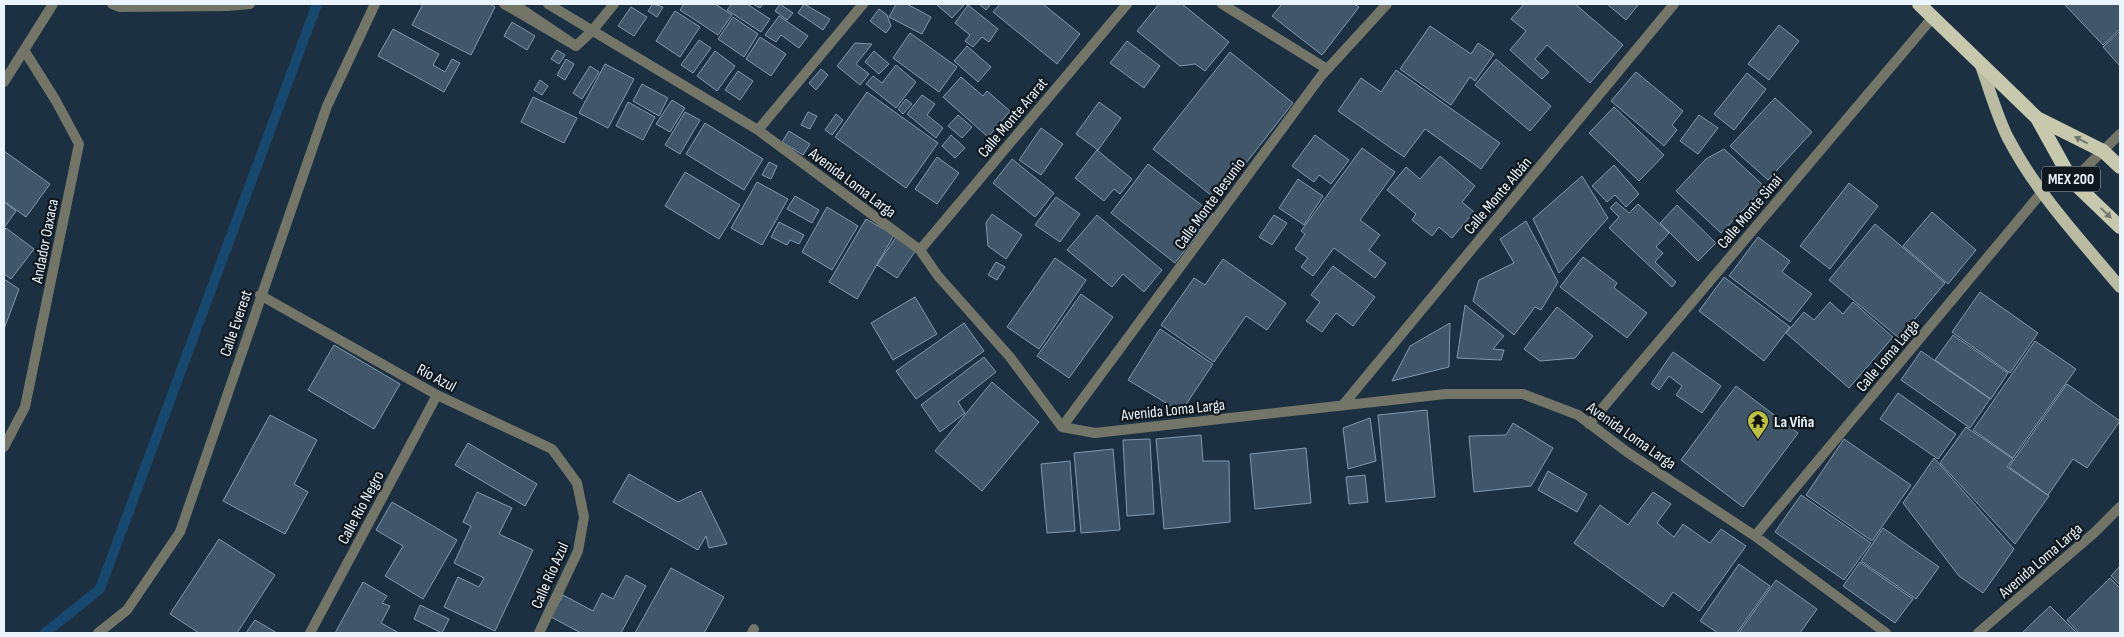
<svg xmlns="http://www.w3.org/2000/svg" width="2124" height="637" font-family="'Sofia Sans Condensed',sans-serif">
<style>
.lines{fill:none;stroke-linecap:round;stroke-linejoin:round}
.stream{stroke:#18486e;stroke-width:10}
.building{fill:#415668;stroke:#8298ad}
.minor{stroke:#747569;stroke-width:10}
.primary{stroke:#b9bba2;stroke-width:12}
.trunk{stroke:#c6c9ae;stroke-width:14}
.oneway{fill:#74796e}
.labels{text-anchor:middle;stroke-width:4.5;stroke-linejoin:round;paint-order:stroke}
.shield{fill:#0f181f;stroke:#a8b2ba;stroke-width:1}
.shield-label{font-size:15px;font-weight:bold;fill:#eaf4fd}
.street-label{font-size:16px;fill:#eaf4fd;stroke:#0f181f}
.poi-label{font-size:16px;font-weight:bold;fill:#eaf4fd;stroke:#0f181f;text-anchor:start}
</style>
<rect width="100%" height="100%" fill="#1d3041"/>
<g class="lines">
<path class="stream" d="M45,633L100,589L317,4"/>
</g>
<path class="building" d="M423,4H490L495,7L471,55L412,25Z
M653,4L663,7L657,17L648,11Z
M684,4H715L732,15L718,35L680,10Z
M732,4H747L770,19L761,32L727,10Z
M753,4H763L760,8Z
M780,4L793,13L787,20L775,11Z
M804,4L830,19L823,30L798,13Z
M896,4H907L931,17L922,34L889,17Z
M939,4H965L952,18L937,5Z
M979,4H991L986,10Z
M1000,4H1043L1080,34L1057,64L993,12Z
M1159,4H1182L1229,42L1205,71L1195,64L1180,66L1137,31Z
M1282,4H1354L1359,7L1322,55L1272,16Z
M1524,4H1575L1623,45L1590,83L1547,45L1535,59L1549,72L1542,79L1510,50L1526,31L1511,19Z
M1607,4H1639L1626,20Z
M2064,4H2120V29L2103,45Z
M968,5L998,29L989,42L982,37L973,47L965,41L970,35L955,23Z
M631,7L647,17L634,36L618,26Z
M879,9L887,15L891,26L886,33L870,21Z
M675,11L700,27L680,57L656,41Z
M779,16L808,36L799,48L781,35L776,42L765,35Z
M733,17L758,34L744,57L718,39Z
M512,22L535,36L527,50L504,36Z
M1779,25L1799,41L1769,80L1748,64Z
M1430,26L1471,54L1478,43L1494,54L1475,81L1470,77L1451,105L1400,69Z
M393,29L439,54L433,65L445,72L452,59L460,63L444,92L378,56Z
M2120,31V66L2103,47Z
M910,33L957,67L939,92L893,58Z
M760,37L786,54L771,76L746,59Z
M699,40L711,48L693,73L681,65Z
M1127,41L1160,66L1144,88L1110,63Z
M855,43L872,44L856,64L869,74L860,85L837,66Z
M967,46L991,67L978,82L954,61Z
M557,50L565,55L559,64L551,59Z
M715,51L735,66L717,91L697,76Z
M874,51L889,64L879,74L865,62Z
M1230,52L1293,103L1217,200L1153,149Z
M566,59L574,64L565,80L557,75Z
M1496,59L1551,106L1530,131L1475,85Z
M605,64L634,79L608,128L579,113Z
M896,65L916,82L896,108L866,84L873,76L882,83Z
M590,66L599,72L582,99L573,93Z
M821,69L828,75L816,90L809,83Z
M1396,70L1500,143L1481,169L1425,129L1404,157L1338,111L1361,78L1381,92Z
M738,71L753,81L740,100L725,90Z
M1636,72L1683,111L1672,125L1677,130L1664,146L1611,101Z
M1747,73L1766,89L1734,130L1714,114Z
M961,77L983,96L987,91L1010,111L988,137L943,97Z
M540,80L548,86L542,95L534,90Z
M642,84L668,98L659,116L633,101Z
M867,92L938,143L906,188L835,137Z
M922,95L935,104L927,115L943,128L936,138L907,114Z
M533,97L577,118L564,143L521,122Z
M1775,98L1812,132L1768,180L1730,146Z
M906,99L912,104L903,114L898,109Z
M672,100L685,108L670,132L656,124Z
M628,102L655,117L643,140L616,126Z
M1099,102L1121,118L1098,150L1076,134Z
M1614,107L1664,155L1639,181L1589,133Z
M685,112L700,120L680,154L665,145Z
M808,112L817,116L810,129L801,125Z
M836,114L843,120L832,135L825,130Z
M958,115L972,127L962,138L948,126Z
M1699,115L1718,128L1698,154L1680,141Z
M705,123L763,159L744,190L686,154Z
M1041,128L1063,144L1041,175L1019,160Z
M789,131L810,144L803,155L782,142Z
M951,135L965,148L955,158L942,146Z
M1315,135L1349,160L1331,184L1319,175L1314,182L1292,166Z
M1362,148L1395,172L1360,220L1380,235L1369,250L1386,263L1375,278L1334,248L1313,276L1301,267L1308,258L1295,249L1305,234L1301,231Z
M1724,149L1765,187L1721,233L1676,191L1706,159Z
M1097,150L1132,179L1120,194L1114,189L1104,201L1075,178Z
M4,151L50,184L26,217L4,201Z
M1440,156L1475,186L1462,202L1474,212L1452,238L1439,227L1432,236L1412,220L1416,214L1387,190L1406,167L1420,179Z
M937,157L959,173L937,204L915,189Z
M1012,159L1054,193L1035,217L993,183Z
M769,162L777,166L771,179L762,175Z
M1148,164L1213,214L1175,263L1111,213Z
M1614,165L1639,194L1626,207L1615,195L1607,202L1592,186Z
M685,172L740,205L719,239L665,206Z
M1582,176L1608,218L1559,273L1533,219Z
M1298,179L1323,196L1304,225L1279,208Z
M757,182L788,199L762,245L731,228Z
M1849,183L1878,206L1830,269L1800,246Z
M795,196L819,210L812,223L787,209Z
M1056,197L1080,214L1060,242L1035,225Z
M4,202L16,211L4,228Z
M1616,202L1629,213L1638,204L1669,233L1656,247L1663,253L1655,262L1676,282L1672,287L1609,228L1619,217L1610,208Z
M1677,205L1716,243L1698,261L1660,223Z
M827,207L858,226L832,270L802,252Z
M1932,212L1976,250L1948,284L1903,246Z
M992,214L1022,235L1006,259L988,246L986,223Z
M1097,215L1162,270L1144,292L1123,274L1112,287L1067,250Z
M1274,215L1287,223L1272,245L1259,237Z
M866,219L894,235L857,299L829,282Z
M1526,221L1558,282L1541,310L1535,307L1514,335L1473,301L1479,280L1514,263L1500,239Z
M779,222L804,235L799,244L790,240L787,245L771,237Z
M1875,224L1945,283L1899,338L1829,280Z
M6,228L34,249L11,279L4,274V231Z
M896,237L916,250L897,278L877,265Z
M1758,237L1790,261L1782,272L1812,294L1790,322L1729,276Z
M1583,257L1617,283L1614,288L1647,313L1627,338L1560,287Z
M1055,258L1086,280L1039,349L1007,327Z
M1223,259L1286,303L1267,330L1246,316L1214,362L1161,325L1194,278L1205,285Z
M996,262L1005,267L997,280L988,275Z
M1333,266L1375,297L1353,326L1336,313L1322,332L1306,321L1320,302L1311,295Z
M1724,277L1790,327L1764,361L1699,311Z
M4,279L19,289L4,329Z
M1980,292L2038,333L2010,373L1952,332Z
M1081,294L1113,317L1069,378L1037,356Z
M915,297L937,334L893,360L871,323Z
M1830,302L1843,314L1853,302L1893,337L1849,388L1786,333L1804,312L1814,320Z
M1465,305L1504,336L1493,349L1504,350L1501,360L1457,358Z
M1557,307L1593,336L1575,358L1540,361L1524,349Z
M964,323L984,351L916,399L896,371Z
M1450,323L1449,367L1392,381L1410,346Z
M1160,329L1213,364L1181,412L1128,380Z
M1953,335L2008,373L1991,399L1935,360Z
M2035,341L2076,369L2013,458L1973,430Z
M334,345L400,384L374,429L308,390Z
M1921,351L1990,399L1970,428L1901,380Z
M1673,352L1721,386L1702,413L1676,395L1682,386L1669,376L1659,390L1651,384Z
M984,357L996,372L958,402L965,413L940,432L921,405Z
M992,382L1039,422L982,491L935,451Z
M2067,384L2120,421L2087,468L2073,459L2048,495L2009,467Z
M1736,386L1798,433L1743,507L1681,460Z
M1898,393L1956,434L1938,459L1880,419Z
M1427,410L1435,497L1386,502L1378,415Z
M270,415L317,440L294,484L308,492L285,534L223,501Z
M1370,418L1376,461L1348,469L1343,428Z
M1513,423L1553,448L1531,486L1474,492L1469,436L1506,435Z
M1966,427L2013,459L2007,467L2049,496L2015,544L1940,463Z
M1201,435L1203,461H1229L1230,522L1164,529L1156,439Z
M1150,439L1154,514L1127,516L1123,440Z
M1844,439L1911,485L1872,541L1806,495Z
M468,443L537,484L525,506L455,465Z
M1306,448L1311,503L1255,509L1250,454Z
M1113,449L1120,530L1081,533L1074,453Z
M1934,458L2014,549L1983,593L1959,576L1903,503Z
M1070,461L1075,531L1047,533L1041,464Z
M1548,471L1587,494L1577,512L1538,490Z
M629,474L678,502L701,491L727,544L709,548L706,536L698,550L613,502Z
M1365,475L1368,502L1349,504L1346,477Z
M477,492L512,508L499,534L533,550L495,631L444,607L458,577L479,587L484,578L454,563L471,526L463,522Z
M1653,492L1671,504L1657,523L1674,537L1683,524L1710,543L1721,529L1746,546L1699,611L1673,592L1663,607L1574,543L1600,505L1628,525Z
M1801,495L1871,543L1844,580L1775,532Z
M392,502L457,540L423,599L385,576L403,546L376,530Z
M1883,528L1939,567L1916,599L1861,561Z
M219,539L275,575L237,633H199L170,614Z
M1860,562L1913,599L1895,623L1843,586Z
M1739,564L1770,586L1737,633H1718L1700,621Z
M2120,566V585L2111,576Z
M671,568L724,597L704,633H635Z
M626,575L646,586L621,633H581L551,617L563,595L593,611L602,593L613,599Z
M2110,578L2120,588V633H2079L2067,620Z
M1776,580L1817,609L1800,633H1739Z
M363,582L387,596L382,603L390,606L381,623L399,633H335Z
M420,605L449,619L442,633L414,619Z
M2050,606L2077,633H2022Z
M255,620L277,633H246Z"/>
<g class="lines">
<path class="minor" d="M112,4L120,7L228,6L250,4
M504,4L576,46L514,4
M548,4L758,130L920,250L938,276L1010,357L1062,427L1095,433L1446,394H1523L1578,415L1627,452L1755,536L1886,633
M1222,4L1327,69
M576,46L592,31L614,4
M4,82L53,4
M758,130L863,4
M2072,181L2120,134
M920,250L1127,4
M260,295L437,395L552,449L577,483L584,517L578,551L539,633
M1343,405L1674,4
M1589,424L1933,17
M1062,427L1321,76L1387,4
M4,447L25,407L79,144L56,101L24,50
M1755,536L2042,192
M98,633L127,610L180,532L327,106L375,4
M310,633L437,395
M752,633L754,629
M1978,633L2094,533L2120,507"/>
<path class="primary" d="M1980,63C1989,87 1996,114 2008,138C2037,194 2080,239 2120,287"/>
<path class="trunk" d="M1919,4L2037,118L2072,181L2120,227
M2037,118L2103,151L2120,167"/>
</g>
<defs><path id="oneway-solid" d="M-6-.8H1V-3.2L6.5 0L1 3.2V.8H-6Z" transform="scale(1.25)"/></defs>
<g class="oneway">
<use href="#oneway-solid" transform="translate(2081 140) rotate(-153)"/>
<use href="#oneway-solid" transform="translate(2106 213) rotate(44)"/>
</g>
<defs>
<g id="temple-pin" transform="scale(1.125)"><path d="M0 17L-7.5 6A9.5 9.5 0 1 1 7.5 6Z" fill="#bbc044" stroke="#0f181f"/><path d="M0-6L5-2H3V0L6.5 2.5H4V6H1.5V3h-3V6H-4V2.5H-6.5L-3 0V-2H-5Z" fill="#111"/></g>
</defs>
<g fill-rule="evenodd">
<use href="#temple-pin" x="1758" y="421"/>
</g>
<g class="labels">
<rect class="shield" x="2042" y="166.5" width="58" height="25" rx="4"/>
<g class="shield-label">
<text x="2071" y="184">MEX 200</text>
</g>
<g class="street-label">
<text transform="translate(1012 117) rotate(-50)" y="6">Calle Monte Ararat</text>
<text transform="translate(853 182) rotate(37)" y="6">Avenida Loma Larga</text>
<text transform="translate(1497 195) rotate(-50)" y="6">Calle Monte Albán</text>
<text transform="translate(1209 203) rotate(-54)" y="6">Calle Monte Besunio</text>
<text transform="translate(1749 211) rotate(-50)" y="6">Calle Monte Sinaí</text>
<text transform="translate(44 241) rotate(-79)" y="6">Andador Oaxaca</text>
<text transform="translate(235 323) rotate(-71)" y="6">Calle Everest</text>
<text transform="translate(1887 355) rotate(-50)" y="6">Calle Loma Larga</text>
<text transform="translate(437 377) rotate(28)" y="6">Río Azul</text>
<text transform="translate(1173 409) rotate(-6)" y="6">Avenida Loma Larga</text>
<text transform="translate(1632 435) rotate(35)" y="6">Avenida Loma Larga</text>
<text transform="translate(360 507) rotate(-62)" y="6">Calle Río Negro</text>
<text transform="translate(2040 560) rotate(-41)" y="6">Avenida Loma Larga</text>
<text transform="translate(549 575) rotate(-66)" y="6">Calle Río Azul</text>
</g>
<g class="poi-label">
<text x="1774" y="427">La Viña</text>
</g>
</g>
<rect width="2124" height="637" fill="none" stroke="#eaf4fd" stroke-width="10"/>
</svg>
